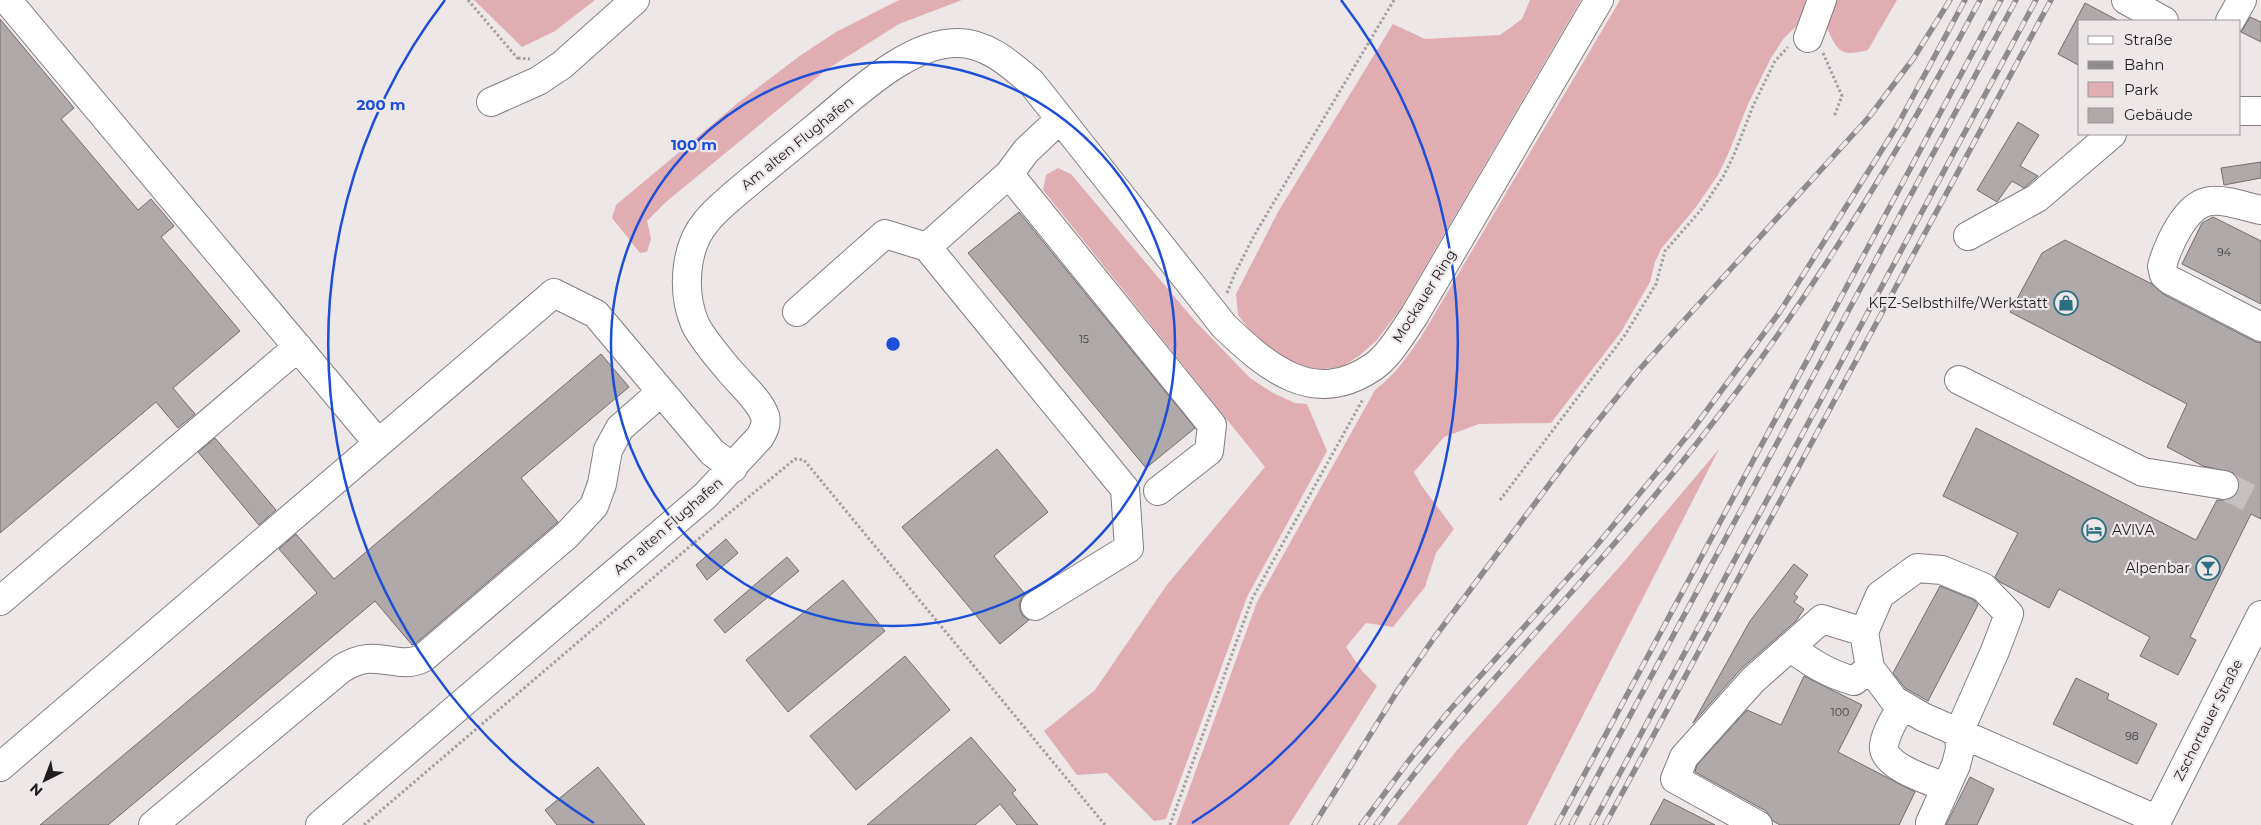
<svg xmlns="http://www.w3.org/2000/svg" width="2261" height="825" font-family="Montserrat,sans-serif">
<style>
.green{fill:#e0adb3}
.building{fill:#afa9a9;stroke:#726c6d}
.lines{fill:none;stroke-linecap:round;stroke-linejoin:round}
.minor-tunnel{stroke:#c5bfc0;stroke-width:28;stroke-dasharray:28 14;stroke-linecap:butt}
.minor-casing{stroke:#847e7f;stroke-width:30}
.path{stroke:#a59fa0;stroke-width:3;stroke-dasharray:2.5 2.5;stroke-linecap:butt}
.minor{stroke:#fff;stroke-width:28}
.rail-casing{stroke:#8f8a8b;stroke-width:5.5}
.rail{stroke:#eee7e8;stroke-width:4;stroke-dasharray:11;stroke-linecap:butt}
.ring{fill:none;stroke:#1d4ed8;stroke-width:2.5}
.labels{text-anchor:middle;stroke-width:4.5;stroke-linejoin:round;paint-order:stroke}
.number-label{font-size:11px;fill:#444041}
.street-label{font-size:14px;fill:#201d1e;stroke:#eee7e8}
.poi-label{font-size:14px;fill:#201d1e;stroke:#eee7e8;text-anchor:end}
.centre{fill:#1d4ed8;stroke:#eee7e8;stroke-width:2.5}
.ring-label{font-size:15px;text-anchor:middle;font-weight:bold;fill:#1d4ed8;stroke:#eee7e8;stroke-width:4.5;stroke-linejoin:round;paint-order:stroke}
</style>
<rect width="100%" height="100%" fill="#eee7e8"/>
<path class="green" d="M474,0H595L555,31L522,47Z
M899,0H962L899,24L826,70L666,202L647,221L651,239L647,252L640,253L612,218L616,205L739,102L801,55L836,32Z
M1530,0H1581L1401,308L1377,340L1359,356L1341,367L1324,369H1306L1265,350L1238,315L1236,294L1278,212L1393,24L1425,39L1500,35L1522,19Z
M1620,0H1812L1806,17L1784,38L1771,58L1748,104L1729,152L1718,175L1696,207L1661,249L1655,262L1650,282L1621,332L1551,423L1479,424L1444,437L1414,472L1421,485L1454,529L1436,553L1425,587L1393,627L1366,623L1346,647L1362,671L1377,686L1289,825H1176L1257,602L1375,390C1395,375 1407,357 1421,337Z
M1832,0H1897L1868,50C1839,57 1839,52 1826,27Z
M1058,168L1071,174L1194,320L1250,378L1273,393L1295,403L1307,404L1327,451L1247,597L1166,819L1154,821L1107,773L1077,775L1044,731L1095,690L1166,586L1265,467L1043,190L1046,175Z
M1719,449L1527,825H1397L1458,749L1622,564Z"/>
<path class="building" d="M2085,3L2119,21H2080V66L2058,54Z
M2250,17L2261,22V42L2241,32Z
M0,19L74,108L61,119L138,210L151,199L174,226L161,237L240,331L173,388L195,414L178,428L156,402L0,533Z
M2018,122L2039,135L2020,166L2038,176L2024,188L2012,181L1997,202L1977,190Z
M2261,162V178L2224,185L2221,168Z
M1019,212L1195,428L1146,468L968,253Z
M2213,217L2261,241V304L2182,264L2202,223Z
M2065,240L2152,284L2163,294L2254,341L2261,343V519L2251,514L2190,637L2196,640L2178,675L2140,656L2150,637L2059,589L2049,608L2000,582L1995,577L2018,533L1943,496L1976,428L2196,540L2217,500H2229L2236,494L2239,488V480L2233,473L2203,466L2167,447L2187,404L2010,312L2042,253Z
M601,354L629,387L521,478L558,522L415,644L412,645L375,601L108,825H40L317,593L279,549L296,534L334,579Z
M215,438L276,510L259,525L198,452Z
M997,449L1048,512L994,556L1025,594L1021,599L1019,607L1022,615L1029,620L1000,644L902,527Z
M726,539L738,553L707,580L696,565Z
M787,557L799,571L725,633L714,620Z
M1794,564L1808,575L1794,594L1798,597L1794,602L1804,609L1796,621L1741,669L1693,723L1750,621Z
M843,580L885,631L788,712L746,660Z
M1940,586L1974,600L1978,605L1928,701L1905,688L1893,673Z
M905,656L950,710L856,790L810,736Z
M1804,676L1862,705L1838,752L1915,792L1899,825H1780L1773,821L1766,811L1695,772L1697,765L1747,710L1781,725Z
M2076,678L2109,694L2107,699L2157,724L2137,764L2053,724Z
M971,737L1016,790L1012,793L1038,825H1017L1000,804L975,825H867Z
M598,767L645,825H557L545,810Z
M1970,777L1994,789L1977,825H1946Z
M1664,799L1715,825H1650Z"/>
<g class="lines">
<path class="minor-tunnel" d="M2224,485L2261,504"/>
<g class="minor-casing">
<path id="minor" d="M7,0L378,443
M2126,0L2164,21
M2230,21L2242,0
M1808,38L1822,0
M491,102L538,81L562,65L635,0
M2240,111H2261
M1009,174L1212,425L1209,451L1158,491
M2261,210C2246,207 2226,199 2211,201C2186,203 2168,245 2162,266L2164,275L2170,280L2261,327
M1968,236L2037,198L2112,134
M797,312L885,234L927,247
M1959,380L2143,472L2224,485
M0,601L298,347
M1035,606L1129,548L1125,489L927,247L1009,174L1026,151L1060,119
M1790,647C1811,663 1829,674 1854,681L1870,668
M1902,705C1896,717 1886,731 1884,745C1881,766 1930,781 1946,787
M0,767L554,293L596,314L712,452L733,468
M1930,823L1956,765L1960,749L1959,732L1995,651L2009,614L1983,587L1942,570L1917,568L1880,595L1864,632L1870,668L1894,700L1923,717L2158,820
M153,825L341,669C377,645 396,672 423,658L567,535L594,506L602,484L608,450L620,428L661,392
M320,825L705,496L760,437C764,430 767,424 765,416C759,399 740,384 729,370C718,357 703,340 695,324C682,293 684,248 706,222C712,214 720,207 728,200C757,175 787,151 816,127C853,97 908,42 958,43C987,43 1011,65 1031,82L1224,326C1267,367 1313,408 1373,367C1390,355 1402,333 1414,316L1599,0
M1758,825L1675,779L1684,757L1753,680L1822,619L1864,632
M2155,825L2261,615"/>
</g>
<path class="path" d="M468,0L519,60
M1823,53L1842,96L1834,117
M518,58L530,59
M1227,293L1235,273L1255,234L1394,0
M1500,500L1625,335L1656,284L1665,251L1701,210L1723,177L1734,155L1753,106L1775,61L1788,47
M364,825L723,518L795,459L804,460L1105,825
M1170,825L1252,599L1363,399"/>
<use href="#minor" class="minor"/>
<g class="rail-casing">
<path id="rail" d="M1314,825L1398,690L1434,638L1581,442L1638,371L1869,117L1913,59L1950,0
M1361,825L1411,758L1449,711L1592,551L1693,429L1779,313L1897,126L1965,0
M1376,825C1443,731 1523,648 1599,561C1634,522 1668,480 1701,438C1809,302 1899,153 1980,0
M1557,825L2001,0
M1571,825L2016,0
M1592,825L2036,0
M1605,825L2051,0"/>
</g>
<use href="#rail" class="rail"/>
</g>
<g class="ring">
<circle cx="893" cy="344" r="282"/>
<path d="M594 823A565 565 0 0 1 445 0M1341 0A565 565 0 0 1 1192 823"/>
</g>
<defs>
<g id="shop-ring" transform="scale(1.25)"><circle r="9.5" fill="#eee7e8" stroke="#2d6f82" stroke-width="1.5"/><path d="M-5-2.5h2.3a2.7 3.5 0 0 1 5.4 0H5L5.5 6h-11ZM-1.5-2.5h3a1.5 2.3 0 0 0-3 0Z" fill="#2d6f82"/></g>
<g id="hotel-ring" transform="scale(1.25)"><circle r="9.5" fill="#eee7e8" stroke="#2d6f82" stroke-width="1.5"/><path d="M-6-4.5h1.5V1H6V5H4.5V3h-9V5H-6ZM-4 0a1.8 1.8 0 1 1 3.6 0ZM.5 0V-2.5h3Q6-2.5 6 0Z" fill="#2d6f82"/></g>
<g id="bar-ring" transform="scale(1.25)"><circle r="9.5" fill="#eee7e8" stroke="#2d6f82" stroke-width="1.5"/><path d="M-6-5H6L.8 .8V4.5H3.5V6h-7V4.5H-.8V.8Z" fill="#2d6f82"/></g>
</defs>
<g fill-rule="evenodd">
<use href="#shop-ring" x="2066" y="303"/>
<use href="#hotel-ring" x="2094" y="530"/>
<use href="#bar-ring" x="2208" y="568"/>
</g>
<g class="labels">
<g class="number-label">
<text x="2224" y="256">94</text>
<text x="1084" y="343">15</text>
<text x="1840" y="716">100</text>
<text x="2132" y="740">98</text>
</g>
<g class="street-label">
<text transform="translate(797 143) rotate(-39)" y="5">Am alten Flughafen</text>
<text transform="translate(1424 296) rotate(-58)" y="5">Mockauer Ring</text>
<text transform="translate(668 526) rotate(-41)" y="5">Am alten Flughafen</text>
<text transform="translate(2208 720) rotate(-63)" y="5">Zschortauer Straße</text>
</g>
<g class="poi-label">
<text x="2048" y="308">KFZ-Selbsthilfe/Werkstatt</text>
<text x="2112" y="535" text-anchor="start">AVIVA</text>
<text x="2190" y="573">Alpenbar</text>
</g>
</g>
<circle cx="893" cy="344" r="8" class="centre"/>
<g class="ring-label">
<text x="381" y="110">200 m</text>
<text x="694" y="150">100 m</text>
</g>
<rect x="2078" y="20" width="162" height="115" fill="#eee7e8" stroke="#9c9697"/>
<rect x="2088" y="36" width="25" height="8" fill="#ffffff" stroke="#9c9697"/>
<text x="2124" y="45" font-size="15" fill="#201d1e">Straße</text>
<rect x="2088" y="61" width="25" height="8" fill="#8f8a8b" stroke="#9c9697"/>
<text x="2124" y="70" font-size="15" fill="#201d1e">Bahn</text>
<rect x="2088" y="82" width="25" height="15" fill="#e0adb3" stroke="#9c9697"/>
<text x="2124" y="95" font-size="15" fill="#201d1e">Park</text>
<rect x="2088" y="108" width="25" height="15" fill="#afa9a9" stroke="#9c9697"/>
<text x="2124" y="120" font-size="15" fill="#201d1e">Gebäude</text>
<g transform="translate(45 780) rotate(222)" stroke="#eee7e8" stroke-width="4" paint-order="stroke">
<path d="M0-4L9 19L0 12L-9 19Z" fill="#201d1e"/>
<text y="-8" font-size="14" font-weight="bold" text-anchor="middle" fill="#201d1e">N</text>
</g>
</svg>
